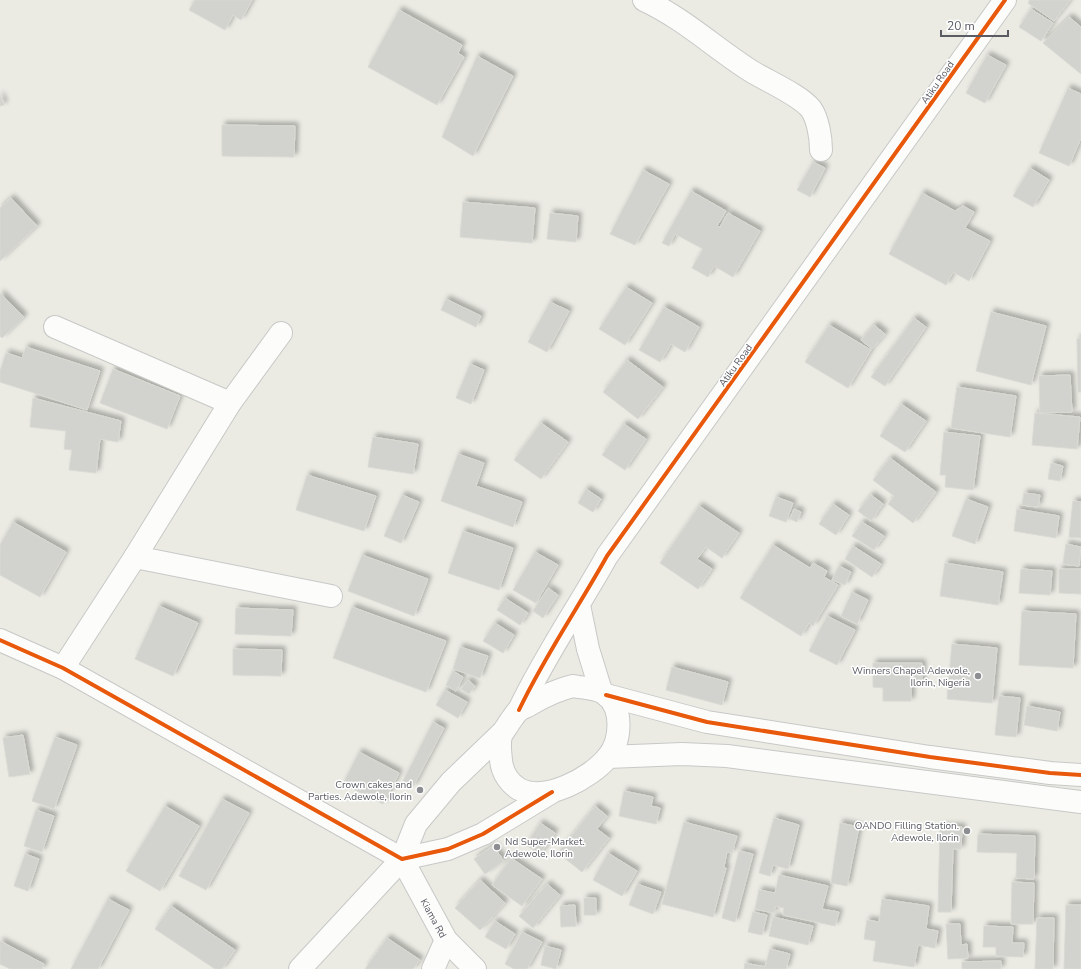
<svg xmlns="http://www.w3.org/2000/svg" width="1081" height="969" font-family="'Nunito Sans',sans-serif">
<style>
.building{fill:#d2d2ce;stroke:#dadad4;filter:url(#shadow)}
.lines{fill:none;stroke-linecap:round;stroke-linejoin:round}
.minor-casing{stroke:#c8c8c7;stroke-width:24}
.minor{stroke:#fcfcfb;stroke-width:22}
.cycleway-casing{stroke:#fff;stroke-width:6}
.cycleway{stroke:#e8590c;stroke-width:4}
.poi-dot{fill:#8d8e91;stroke:#fff;stroke-width:1.5}
.labels{text-anchor:middle;stroke-width:3;stroke-linejoin:round;paint-order:stroke}
.street-label{font-size:10px;fill:#5a5c64;stroke:#fff}
.poi-label{font-size:10px;fill:#5a5c64;stroke:#fff;text-anchor:end}
</style>
<defs>
<filter id="shadow"><feDropShadow dx="3.5" dy="-3.5" stdDeviation="2" flood-color="#0004"/></filter>
</defs>
<rect width="100%" height="100%" fill="#ebebe4"/>
<path class="building" d="M195,0H252L241,20L233,15L225,30L189,10Z
M1030,0H1070L1054,21L1028,3Z
M1031,9L1053,23L1041,41L1019,27Z
M399,10L462,45L458,53L464,57L437,105L368,67Z
M1069,17L1081,27V74L1043,43Z
M987,55L1006,65L985,103L966,93Z
M477,56L513,76L473,156L442,137Z
M1068,88L1081,94V138L1069,166L1039,153Z
M0,95L4,105L0,106Z
M222,125L295,126L294,157L222,156Z
M813,162L825,168L810,197L797,190Z
M1030,168L1049,180L1033,207L1013,196Z
M643,170L669,184L635,245L610,234Z
M691,191L726,211L717,226L720,227L728,213L760,231L733,277L714,266L708,277L692,268L703,249L675,234L669,246L662,243Z
M922,193L955,211L963,206L974,212L965,228L990,241L969,281L953,272L946,285L889,254Z
M11,198L37,226L0,261V208Z
M463,202L535,208L532,243L460,237Z
M550,213L578,216L576,242L547,239Z
M626,287L652,303L625,345L599,329Z
M0,293L24,317L2,338L0,336Z
M446,299L481,316L476,327L441,310Z
M550,302L569,311L547,352L528,342Z
M664,307L699,327L685,352L671,344L660,362L639,350Z
M991,312L1046,326L1031,385L976,371Z
M914,318L926,327L885,386L871,377Z
M829,325L871,350L848,388L805,362Z
M874,325L885,334L872,349L861,340Z
M1081,338V392H1078L1077,339Z
M26,347L100,371L87,410L0,382V371L6,353L22,358Z
M627,360L663,387L638,419L603,392Z
M470,364L484,370L471,404L456,398Z
M113,369L180,396L167,429L100,403Z
M1070,375L1072,412L1040,413L1039,376Z
M957,387L1016,396L1010,437L951,428Z
M33,398L121,421L118,442L100,439L96,473L69,470L72,450L64,449L66,431L30,427Z
M901,404L926,421L905,452L880,436Z
M1035,413L1080,417L1077,449L1032,445Z
M541,423L568,442L541,479L514,460Z
M624,424L646,439L625,470L602,455Z
M944,432L980,436L973,490L945,487L946,475H940Z
M373,437L418,444L413,474L368,467Z
M458,454L484,463L476,486L522,502L513,527L441,501Z
M890,458L936,492L913,523L888,504L894,496L873,480Z
M1051,463L1063,466L1060,481L1048,479Z
M307,475L376,496L364,531L296,510Z
M586,489L601,499L593,512L578,503Z
M1024,493L1040,495L1038,507L1022,505Z
M402,495L419,502L401,543L384,536Z
M871,495L883,504L871,521L858,511Z
M776,497L793,503L786,522L769,516Z
M966,499L988,507L975,544L952,536Z
M1073,501L1081,502V538L1069,537Z
M833,504L849,515L836,535L819,524Z
M699,506L739,533L722,558L706,547L697,559L712,569L698,589L660,563Z
M794,509L801,512L797,522L790,519Z
M1017,509L1059,516L1056,538L1014,531Z
M13,522L66,552L40,597L0,575V545Z
M862,522L884,536L874,550L852,536Z
M463,531L513,548L499,590L448,573Z
M1066,544L1081,547L1079,566L1063,564Z
M773,545L810,568L813,563L827,571L824,577L838,585L813,626L809,623L801,636L740,598Z
M853,546L881,564L872,577L845,559Z
M535,552L558,565L536,603L513,590Z
M362,555L428,579L414,616L348,591Z
M945,563L1003,572L998,605L940,596Z
M839,566L851,572L845,585L832,580Z
M1021,569L1052,571L1050,595L1019,593Z
M1059,569H1081V594L1059,593Z
M548,588L558,595L543,618L533,611Z
M852,592L868,600L857,624L841,616Z
M505,598L528,613L520,625L497,610Z
M159,606L198,623L173,676L135,659Z
M352,607L446,641L426,692L333,658Z
M236,608L293,610L291,636L235,634Z
M1022,611L1076,614L1073,668L1019,665Z
M827,616L855,630L837,665L809,651Z
M495,623L514,635L503,653L483,641Z
M952,644L997,648L992,703L947,699Z
M460,647L488,656L480,678L453,669Z
M233,649L282,650L281,676L233,675Z
M873,663H922V684L911,685V701H883V688L873,687Z
M672,667L728,682L722,705L666,690Z
M453,671L463,677L456,691L446,685Z
M468,680L475,686L469,694L461,689Z
M445,690L467,702L458,718L436,705Z
M999,696L1020,698L1016,737L995,735Z
M1027,706L1060,712L1057,731L1024,725Z
M433,722L444,728L413,787L403,781Z
M23,735L30,774L9,777L3,738Z
M55,737L77,745L54,809L32,801Z
M359,752L399,773L383,804L343,784Z
M624,791L653,797L651,806L660,808L656,824L619,816Z
M222,799L249,813L206,890L179,876Z
M165,806L199,826L160,891L126,871Z
M595,806L607,816L597,829L609,838L582,872L558,853Z
M36,810L54,816L42,852L24,846Z
M774,818L799,825L788,869L773,865L770,876L759,873Z
M684,822L737,836L732,853L727,852L724,867L726,868L713,917L662,904Z
M540,823L555,833L540,854L526,845Z
M840,823L859,827L847,886L831,883Z
M940,827H962L961,849H953L951,912H938Z
M978,834L1035,836L1034,879L1016,878L1017,853L977,852Z
M493,846L504,861L485,874L474,859Z
M739,851L753,854L735,922L722,918Z
M608,853L637,871L622,896L593,880Z
M25,854L39,859L28,891L14,886Z
M511,858L542,879L522,906L492,885Z
M779,875L828,886L822,909L839,912L835,926L783,915L784,908L775,906L774,913L755,909L759,890L775,893Z
M480,880L505,903L480,930L455,908Z
M1012,882L1034,883L1033,924H1011Z
M547,884L560,895L533,928L519,916Z
M637,884L661,892L653,914L629,905Z
M584,898H596V915H584Z
M108,899L129,910L98,969H71Z
M882,899L929,906L926,929L938,931L935,948L918,945L914,967L873,961L876,941L864,939L867,920L879,922Z
M575,905L576,926L561,927L560,906Z
M1066,905H1081V969H1064Z
M171,906L235,950L222,969H215L155,929Z
M753,912L767,915L762,935L748,932Z
M773,917L813,926L808,945L769,936Z
M1037,918H1054L1053,969H1035Z
M495,921L515,934L506,949L485,937Z
M946,924H960L961,945L967,944L968,958L948,959Z
M984,926L1013,927L1012,943H1024L1023,957L996,956V947H983Z
M522,932L542,942L527,969H514L505,964Z
M387,938L420,960L413,969H365Z
M0,941L44,964L42,969H10L0,964Z
M545,946L561,950L556,969L541,965Z
M770,949L790,954L786,969H744L745,963L765,967Z
M1001,961V969H962V962Z"/>
<g class="lines">
<g class="minor-casing">
<g id="minor">
<path d="M644,0C683,18 715,48 751,71C767,81 800,95 811,109C818,119 821,138 821,150"/>
<path d="M55,327L230,403"/>
<path d="M135,557L331,596"/>
<path d="M579,605L588,649L601,691"/>
<path d="M0,640L63,668L402,859L448,849L483,834L552,792"/>
<path d="M63,668L135,557L230,403L281,333"/>
<path d="M573,686C582,688 597,688 605,694C624,708 621,741 608,757C591,778 545,803 519,789C509,783 502,772 501,760C500,752 499,743 501,736C503,731 507,727 509,723C512,719 515,714 518,711C521,708 526,707 529,705C544,696 556,690 573,686Z"/>
<path d="M606,695L707,722L930,757L1050,773L1081,775"/>
<path d="M519,710C544,657 578,608 607,556L1005,0"/>
<path d="M608,757L682,754L727,756L1081,802"/>
<path id="s1" d="M402,859L446,940L475,969"/>
<path d="M300,969L402,859L416,824L451,782L501,734"/>
<path d="M433,969L446,940"/>
</g>
</g>
<use href="#minor" class="minor"/>
<g class="cycleway-casing">
<path id="cycleway" d="M0,640L63,668L402,859L448,849L483,834L552,792
M606,695L707,722L930,757L1050,773L1081,775
M519,710C544,657 578,608 607,556L1005,0"/>
</g>
<use href="#cycleway" class="cycleway"/>
</g>
<g class="poi-dot">
<circle cx="978" cy="676" r="4"/>
<circle cx="420" cy="790" r="4"/>
<circle cx="967" cy="831" r="4"/>
<circle cx="497" cy="847" r="4"/>
</g>
<g class="labels">
<g class="street-label">
<text transform="translate(937 82) rotate(-55)" y="4">Atiku Road</text>
<text transform="translate(735 365) rotate(-54)" y="4">Atiku Road</text>
<text dy="4" stroke="none"><textPath href="#s1" startOffset="67">Kiama Rd</textPath></text>
</g>
<g class="poi-label">
<text x="970" y="674">Winners Chapel Adewole,<tspan x="970" dy="12">Ilorin, Nigeria</tspan></text>
<text x="412" y="788">Crown cakes and<tspan x="412" dy="12">Parties. Adewole, Ilorin</tspan></text>
<text x="959" y="829">OANDO Filling Station.<tspan x="959" dy="12">Adewole, Ilorin</tspan></text>
<text x="505" y="845" text-anchor="start">Nd Super-Market.<tspan x="505" dy="12">Adewole, Ilorin</tspan></text>
</g>
</g>
<path d="M941 30v6h67v-6" fill="none" stroke="#5a5c64" stroke-width="2"/>
<text x="947" y="30" font-size="12" fill="#5a5c64" stroke="#ffffff" stroke-width="3" paint-order="stroke">20 m</text>
</svg>
